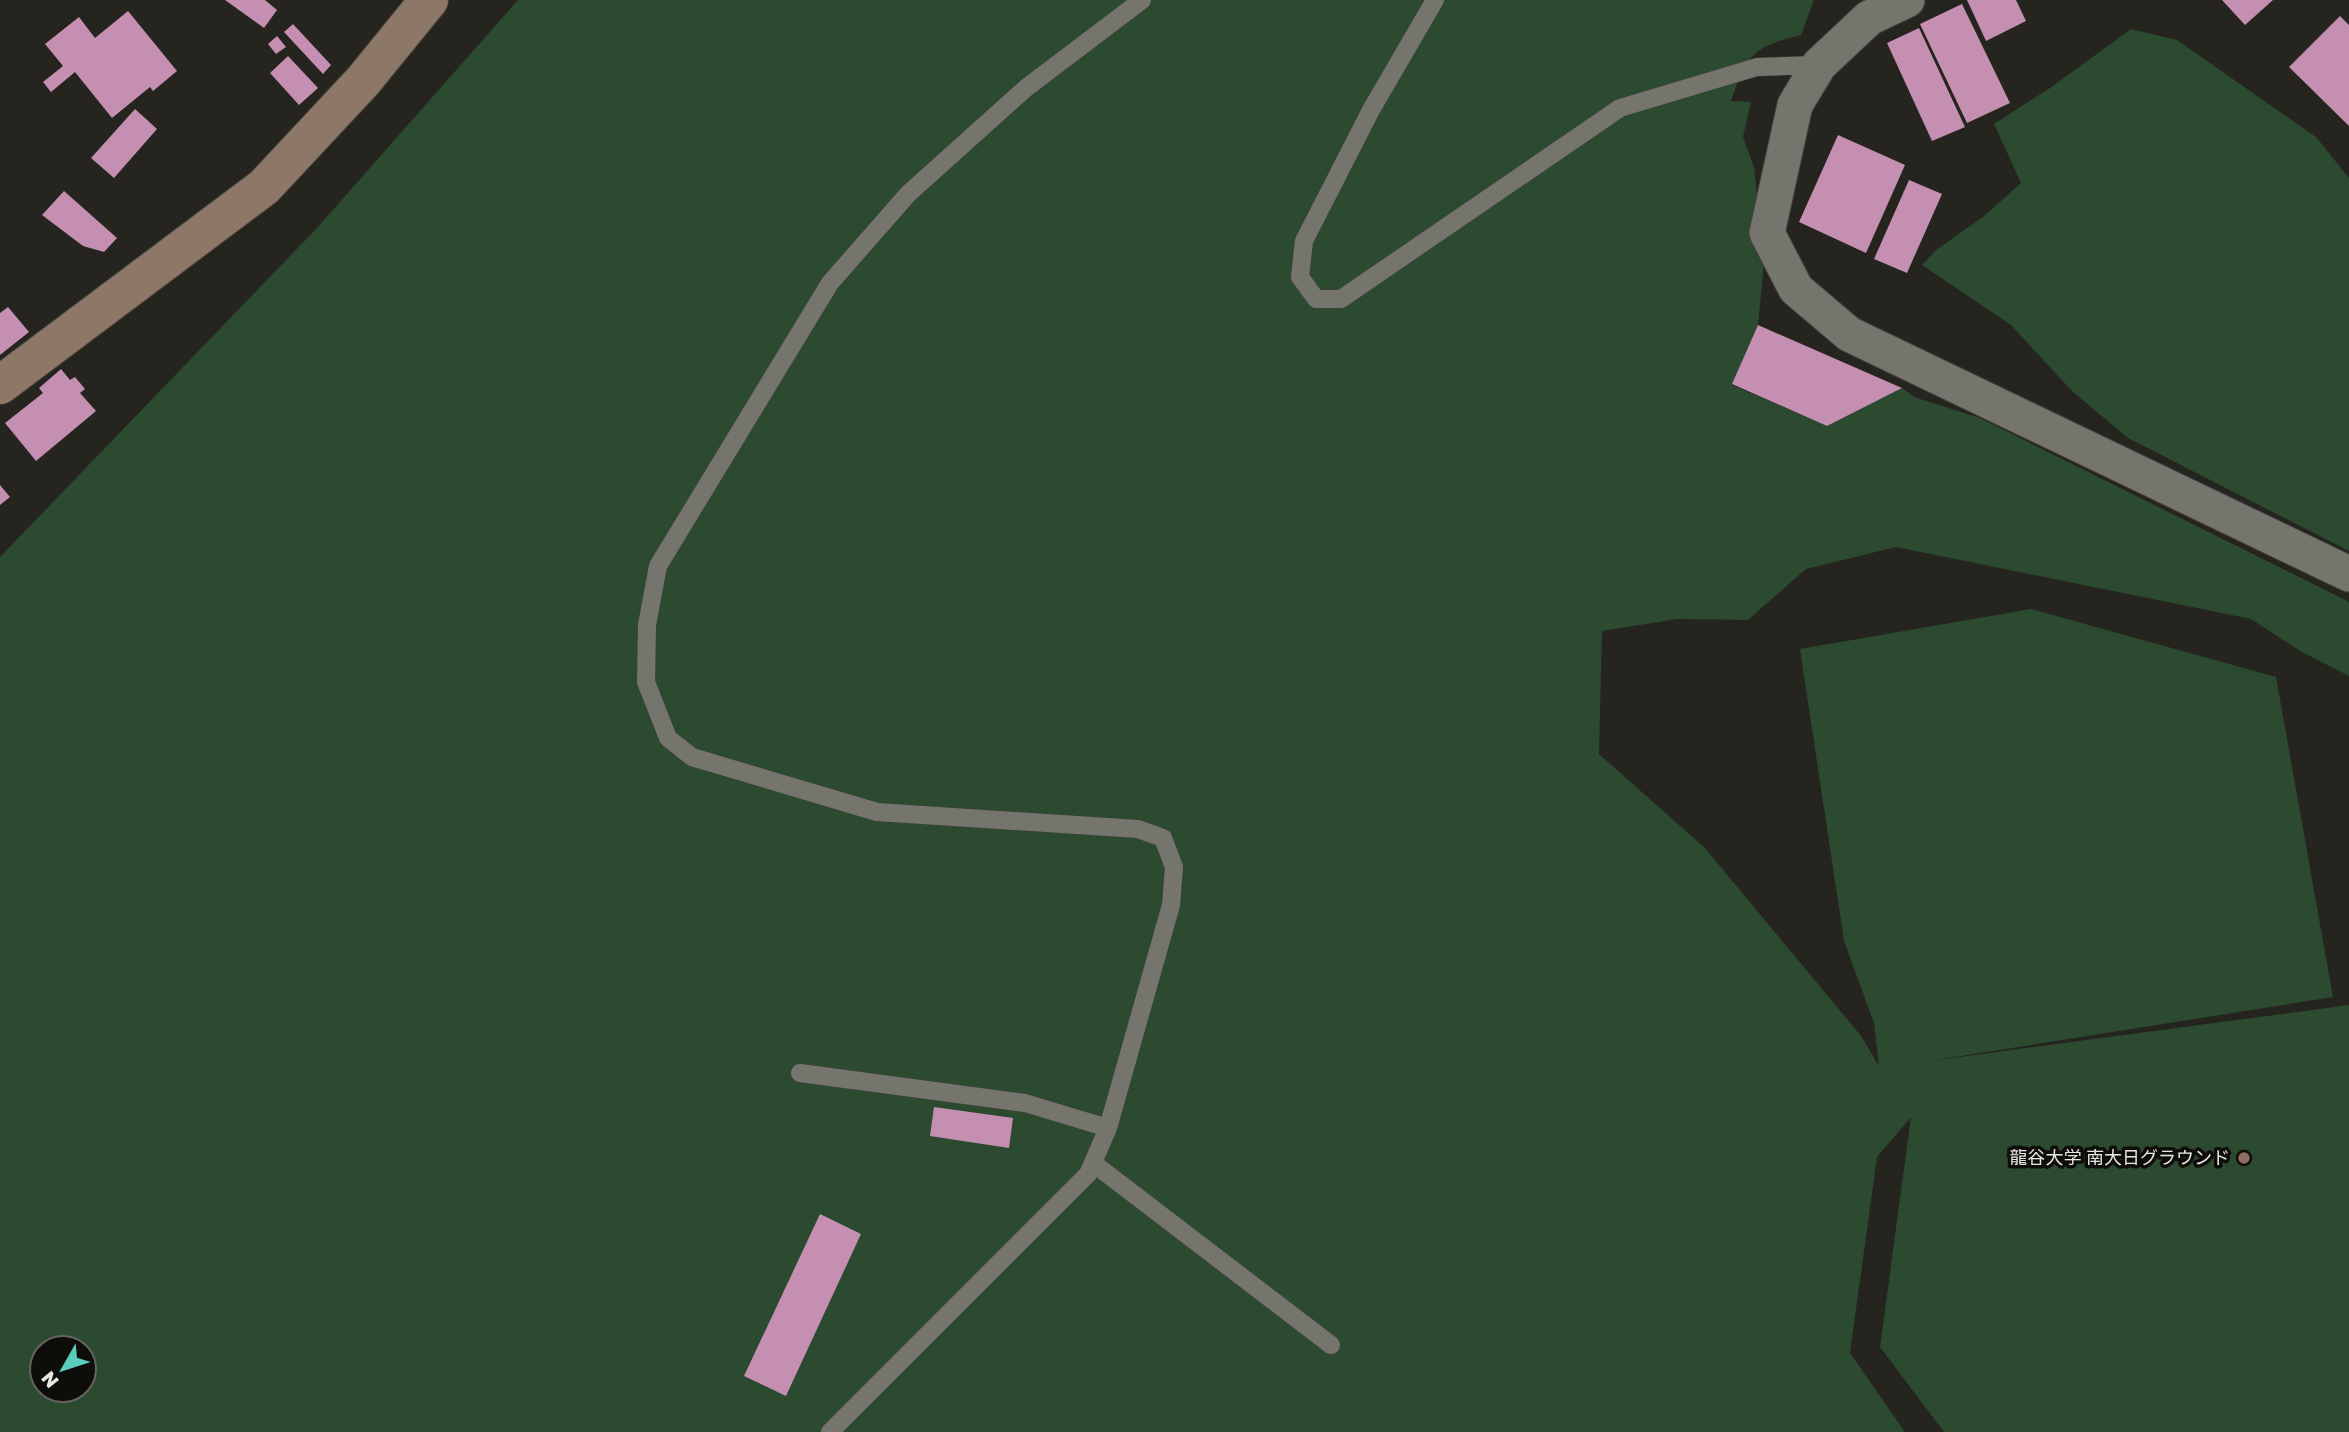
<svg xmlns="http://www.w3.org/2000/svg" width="2349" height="1432" font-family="'Golos Text','Noto Sans JP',sans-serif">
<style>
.green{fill:#2b4a30;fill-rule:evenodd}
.building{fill:#c58fb1}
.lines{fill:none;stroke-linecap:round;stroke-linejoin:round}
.lane-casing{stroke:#42413c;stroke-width:19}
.street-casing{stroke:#42413c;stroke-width:37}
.secondary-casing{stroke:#42413c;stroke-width:40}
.lane{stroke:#75746d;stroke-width:18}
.street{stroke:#75746d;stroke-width:35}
.secondary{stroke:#8d7868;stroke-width:38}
.education-dot{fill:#8d6e63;stroke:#0e0d0a;stroke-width:2.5}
.labels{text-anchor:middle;stroke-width:7;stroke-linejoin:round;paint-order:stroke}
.poi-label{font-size:18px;fill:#e7e6e2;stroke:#0e0d0a;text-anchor:end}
</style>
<rect width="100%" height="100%" fill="#25241e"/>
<path class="green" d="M518,0H1814L1801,35C1753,47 1748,53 1731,101L1751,102L1743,137L1754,167L1764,262L1758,325L1732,385L1827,426L1902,388L1914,397L1980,418L2349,602V676L2300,651L2251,619L1896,547L1806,569L1748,620L1677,619L1602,631L1599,754L1705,848L1861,1036L1879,1066L1874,1023L1844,941L1800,649L2031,609L2276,677L2333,997L1930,1061L2349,1005V1432H1944L1880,1347L1911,1117L1877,1157L1850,1353L1905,1432H0V557L316,229ZM42,1348H84V1390H42Z
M2131,29L2177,40L2316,137L2349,178V551L2128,438L2071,390L2011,325L1922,265L1936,250L1983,217L2021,183L1994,124L2050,88Z"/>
<path class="building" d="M225,0H265L277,10L264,28Z
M1967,0H2016L2026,21L1986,41Z
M2222,0H2273L2245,25Z
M1962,4L2010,103L1967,123L1920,24Z
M128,11L177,71L153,91L150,87L112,118L75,72L51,92L43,82L63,66L45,44L79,17L95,38Z
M2340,16L2349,25V126L2289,67Z
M293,24L331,65L323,74L284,32Z
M1919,28L1965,127L1932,141L1887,43Z
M277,36L286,47L276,54L268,44Z
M288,56L318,88L299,105L270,73Z
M135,109L157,129L114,178L91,158Z
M1838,135L1905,165L1866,253L1799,222Z
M1909,180L1942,194L1907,273L1874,259Z
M64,191L117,238L104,252L83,246L42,215Z
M8,307L29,332L0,355V313Z
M1758,325L1902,388L1827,426L1732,384Z
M61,369L70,380L75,377L85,389L80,393L96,411L36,461L5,423L43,393L39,388Z
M0,485L10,497L0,505Z
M934,1107L1013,1118L1009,1148L930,1136Z
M820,1214L861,1234L786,1396L744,1376Z"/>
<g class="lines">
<g class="lane-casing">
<path id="lane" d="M1435,0L1371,110L1304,241L1300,277L1316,299H1341L1620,108L1757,67L1819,65
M800,1073L1025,1103L1108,1128
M1093,1163L1331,1345
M830,1432L1088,1174L1108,1128L1171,905L1174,867L1163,838L1138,829L877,812L692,757L668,738L646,682L647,625L658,566L830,283L908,194L1026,88L1142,0"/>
</g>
<g class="street-casing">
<path id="street" d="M1907,0L1869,18L1819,65L1795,105L1767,233L1796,289L1849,334L2349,574"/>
</g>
<g class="secondary-casing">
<path id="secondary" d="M0,385L264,187L363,81L429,0"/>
</g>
<use href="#lane" class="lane"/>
<use href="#street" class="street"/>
<use href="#secondary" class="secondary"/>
</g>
<circle class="education-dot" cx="2244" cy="1158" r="7"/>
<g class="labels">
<g class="poi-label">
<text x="2230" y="1164">龍谷大学 南大日グラウンド</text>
</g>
</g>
<g transform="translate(63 1369) rotate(231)"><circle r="33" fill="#0e0d0a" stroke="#656460" stroke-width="2"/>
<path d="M0-5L12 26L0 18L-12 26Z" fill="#5acebd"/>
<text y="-10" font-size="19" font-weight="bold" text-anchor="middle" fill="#e7e6e2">N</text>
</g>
</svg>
